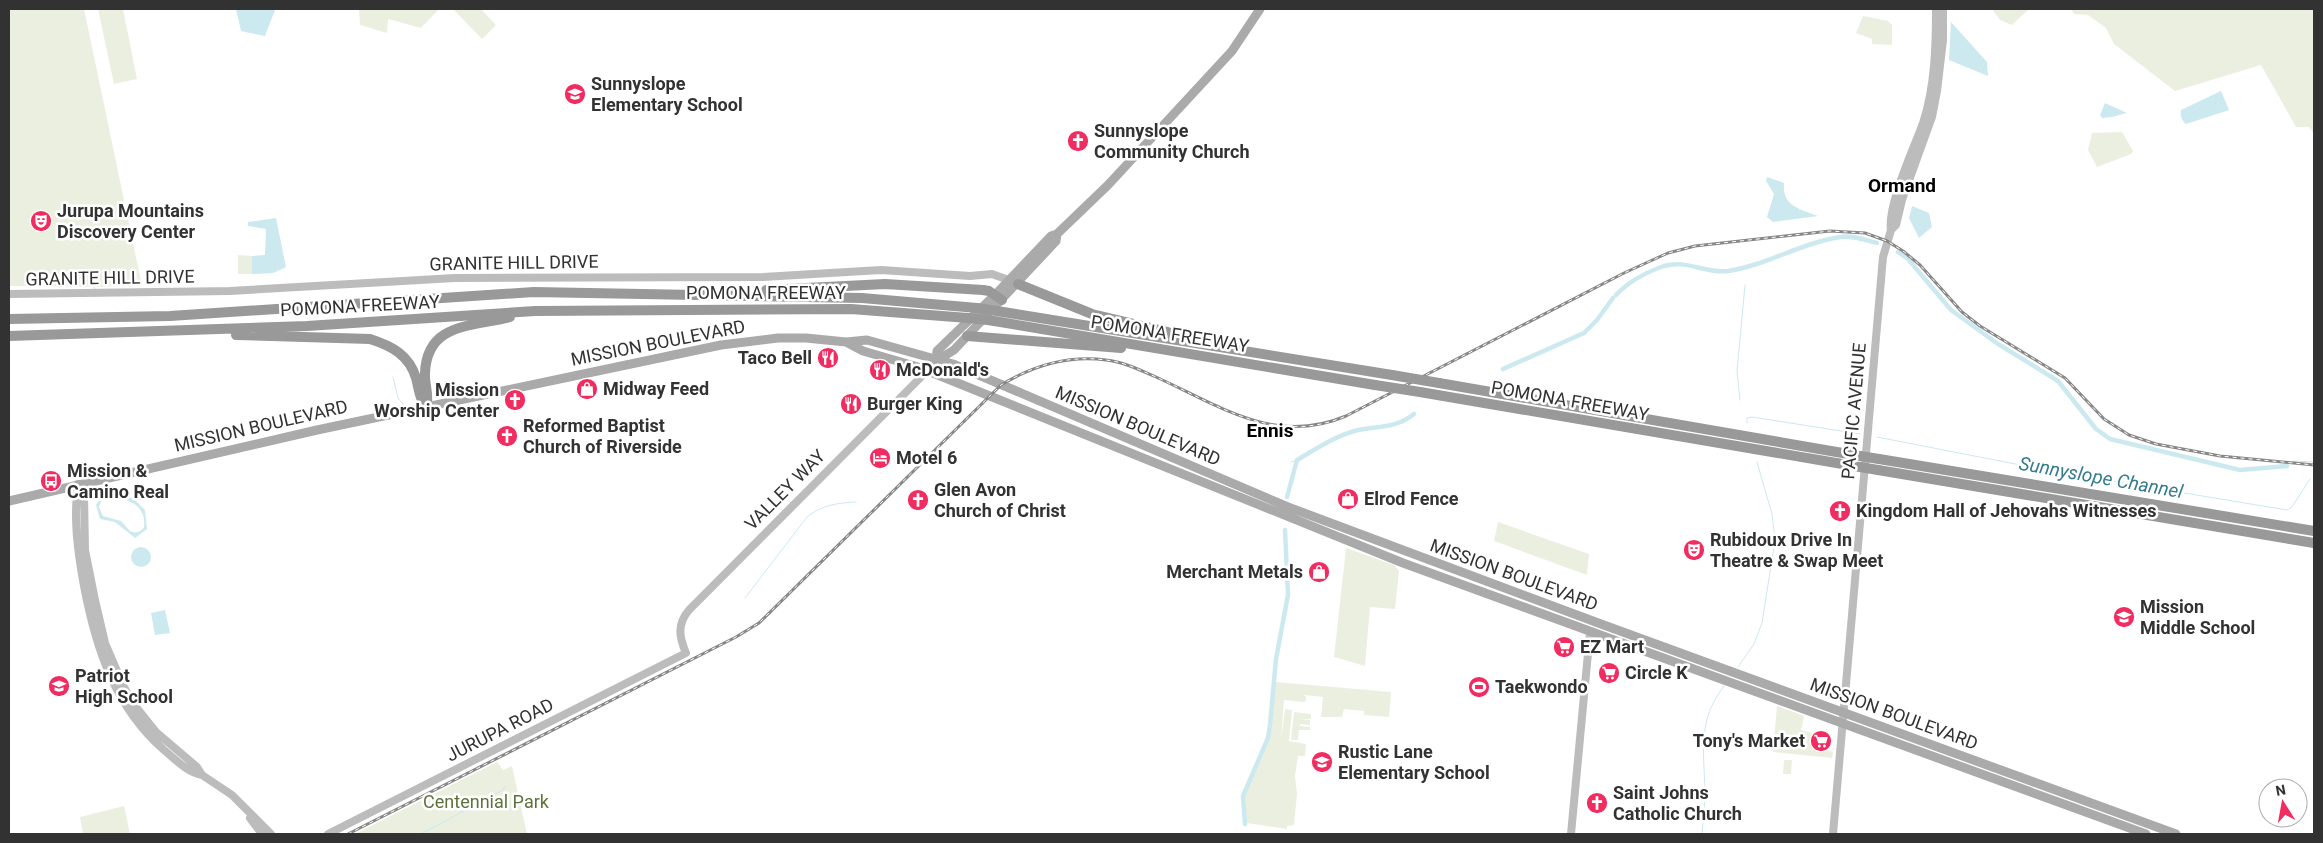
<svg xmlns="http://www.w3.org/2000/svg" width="2323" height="843" font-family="Roboto,sans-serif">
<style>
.green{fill:#ebefe0}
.water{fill:#cce9f0;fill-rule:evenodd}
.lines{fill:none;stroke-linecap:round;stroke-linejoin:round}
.stream{stroke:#cce9f0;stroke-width:1}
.canal{stroke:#cce9f0;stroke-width:4.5}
.secondary{stroke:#bcbcbc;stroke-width:8}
.primary{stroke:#aaa;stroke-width:9}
.highway{stroke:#999;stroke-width:10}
.rail-casing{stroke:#878787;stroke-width:3}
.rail{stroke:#fff;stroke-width:1;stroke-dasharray:4;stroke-linecap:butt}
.highway-bridge{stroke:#999;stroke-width:10}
.labels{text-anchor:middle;stroke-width:5;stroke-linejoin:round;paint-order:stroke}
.poi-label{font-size:18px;font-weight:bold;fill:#323232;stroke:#fff;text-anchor:start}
.street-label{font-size:18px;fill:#323232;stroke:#fff}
.park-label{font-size:18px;fill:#5f723b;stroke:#fff}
.neighbourhood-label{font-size:19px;font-weight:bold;fill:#000;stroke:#fff}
.water-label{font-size:19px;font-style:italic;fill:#357c8e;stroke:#fff}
</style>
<rect width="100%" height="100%" fill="#fff"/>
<path class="green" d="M9,9H84L141,281L107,287L9,286Z
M98,9H123L137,79L114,84Z
M359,9H439L421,28L388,19L387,33L360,25Z
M453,9H481L496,25L482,39Z
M1992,9H2029L2012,25L2000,20Z
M2071,9H2314V134L2309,127H2296L2261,65L2175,91L2114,44L2106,28L2088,15L2074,14Z
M1863,16L1888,21L1892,25V45L1872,44V39L1856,33Z
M2122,132L2133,151L2131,154L2097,167L2088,150L2092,133Z
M238,255L252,256V274H238Z
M1498,522L1589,554L1587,575L1494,541Z
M1346,548L1394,565L1399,571L1395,609L1370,607L1365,666L1334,657Z
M1275,682L1391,692L1389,717L1364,715V711L1344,709L1342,717H1321L1323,697L1304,695L1306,697V701L1303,702L1284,700L1281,741L1285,709L1292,710L1289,741L1306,744L1305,756H1298L1295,776L1297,794L1294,825L1287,826V829L1247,823L1245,796L1270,738Z
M1777,706L1804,716L1801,730L1812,733L1811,745L1833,752L1832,758L1773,752Z
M1294,712L1311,714V719H1300L1310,720V725L1300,724V726L1310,727V730H1299L1298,740H1291Z
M1784,760H1792L1791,774H1783Z
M497,762L503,770L512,766L527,834H355Z
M124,806L130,834H83L80,817Z"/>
<path class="water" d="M236,9L275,10L265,36L241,31Z
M1951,22L1987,62L1988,76L1949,60Z
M2221,91L2229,110L2186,124C2181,120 2180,116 2181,110Z
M2105,103L2127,113L2112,117L2102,118L2100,115Z
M1767,177L1784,183C1782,206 1799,209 1818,216L1773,222L1767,217L1774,194L1766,181Z
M1912,206L1929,213L1932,227L1919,238L1909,218Z
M276,218L286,267L273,273L252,274V256L265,255L266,229L248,226V222Z
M107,494L133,498L145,510L147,529L135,538L115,522L100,519L96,505L102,497ZM107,497C123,498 147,502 144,527C141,532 136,534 130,531L121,521L103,516L99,507L102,499Z
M131 557a10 10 0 1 1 20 0a10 10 0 1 1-20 0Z
M165,610L170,633L155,635L151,613Z"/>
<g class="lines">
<path class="stream" d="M92,284L95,289
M393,377L398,398L404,405
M1740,400L1737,371L1745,285
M1747,423V418L1752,417L1860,434
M1877,437L2046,470L2287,510L2292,507L2310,479
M2293,461L2314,462
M1291,462L1297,460
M745,598L807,517C822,505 837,503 856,502
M1738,667L1754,644L1762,623L1775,540L1772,514L1757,462
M421,834L503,790L505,786
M1702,834C1703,820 1705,805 1705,791C1704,751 1697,721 1724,686"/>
<path class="canal" d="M1898,252L1908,259L1951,310L1998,344L2058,381L2096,429L2110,439L2240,470L2287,466
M1616,295C1628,282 1647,272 1664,266C1687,259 1705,274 1728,271C1767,265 1801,243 1840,237C1852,235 1866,240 1877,243
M1503,369L1584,333L1597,320L1613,298
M1287,497L1297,460C1316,449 1337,435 1358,430C1379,426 1397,428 1414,414
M1245,824L1243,796L1268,738L1270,725L1276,659L1288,595L1285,530"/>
<path class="secondary" d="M1891,230C1887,206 1914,148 1923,123C1935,87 1936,46 1936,9
M9,294L230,291L455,278L763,277L881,270L970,276L992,274L1014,282
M78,484L84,494L85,550L95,600L105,643L123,685L132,702L156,732L197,767L202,775L232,795L271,834
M78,484C73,518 78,553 84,586C96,649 115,707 164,750C176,760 187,772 202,775
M250,818L262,834
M328,834L686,653C679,637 677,624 689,610L927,371
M1571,834L1590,632
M1833,834L1883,257L1891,230L1896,225L1902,200L1932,117L1937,91L1943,40V9"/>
<path class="primary" d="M846,342L863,351L918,367L1403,563L2146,834
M936,361L937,351L995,295L1051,236L1057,234L1108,185L1232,51L1260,9
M936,361L954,350L1056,241L1057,234
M9,501L317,430L721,345L778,338H806L846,342L867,340L953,364L1288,507L1601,624L2176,834"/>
<path class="highway" d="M1018,284L1092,314L1168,332
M766,290L885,284L983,290L989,291L1002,300
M997,311L1392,375
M9,319L170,316L534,292L862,298L977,308
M988,320L1375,385
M236,335L370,339C392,346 409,355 416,378C419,389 419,398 426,408
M9,336L307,326L535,311L851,309L968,318
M967,336L1121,348
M1439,383L1854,455
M1420,392L1854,466
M426,408C430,395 424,385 425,373C427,322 473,327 510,317
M1879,459L2314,531
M1878,470L2314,543"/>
<g class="rail-casing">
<path id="rail" d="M348,834L736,637L759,623L1001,385C1034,365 1068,355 1106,360C1124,362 1140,370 1156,377C1220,406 1275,446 1346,416L1624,273L1668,253L1695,246L1830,231L1865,233L1887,241L1903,251L1920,265L1962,312L1980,326L2065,378L2104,419L2129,435L2156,444L2220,456L2314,465"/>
</g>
<use href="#rail" class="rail"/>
<path class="highway-bridge" d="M977,308L997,311
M968,318L988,320
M1392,375L1439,383
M1375,385L1420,392
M1854,455L1879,459
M1854,466L1878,470"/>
</g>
<defs>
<g id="school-disc" transform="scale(1.125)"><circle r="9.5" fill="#f12c60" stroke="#fff"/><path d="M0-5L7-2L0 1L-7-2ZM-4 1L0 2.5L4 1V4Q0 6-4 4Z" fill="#fff"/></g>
<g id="church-disc" transform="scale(1.125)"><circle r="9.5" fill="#f12c60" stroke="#fff"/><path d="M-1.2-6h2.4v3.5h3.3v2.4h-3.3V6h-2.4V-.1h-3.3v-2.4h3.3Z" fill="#fff"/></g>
<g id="theatre-disc" transform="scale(1.125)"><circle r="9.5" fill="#f12c60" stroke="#fff"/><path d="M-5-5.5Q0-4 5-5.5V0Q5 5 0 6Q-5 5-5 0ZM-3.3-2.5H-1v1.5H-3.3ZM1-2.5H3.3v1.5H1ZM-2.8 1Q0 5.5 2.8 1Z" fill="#fff"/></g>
<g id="restaurant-disc" transform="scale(1.125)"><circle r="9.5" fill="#f12c60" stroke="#fff"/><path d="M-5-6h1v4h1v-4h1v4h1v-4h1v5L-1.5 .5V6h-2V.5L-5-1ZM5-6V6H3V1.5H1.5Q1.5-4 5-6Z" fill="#fff"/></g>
<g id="shop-disc" transform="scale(1.125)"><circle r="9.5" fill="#f12c60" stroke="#fff"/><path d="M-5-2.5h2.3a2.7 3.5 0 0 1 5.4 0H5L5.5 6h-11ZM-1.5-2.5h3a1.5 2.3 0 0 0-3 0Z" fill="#fff"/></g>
<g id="hotel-disc" transform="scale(1.125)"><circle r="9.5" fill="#f12c60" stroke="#fff"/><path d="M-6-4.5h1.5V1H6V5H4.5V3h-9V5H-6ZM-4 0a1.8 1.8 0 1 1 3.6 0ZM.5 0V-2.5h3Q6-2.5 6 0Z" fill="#fff"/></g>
<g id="bus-disc" transform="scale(1.125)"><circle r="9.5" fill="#f12c60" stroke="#fff"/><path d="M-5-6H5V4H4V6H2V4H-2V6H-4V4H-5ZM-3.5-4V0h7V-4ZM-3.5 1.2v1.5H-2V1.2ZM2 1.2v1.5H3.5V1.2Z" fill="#fff"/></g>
<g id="supermarket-disc" transform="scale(1.125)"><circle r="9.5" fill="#f12c60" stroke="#fff"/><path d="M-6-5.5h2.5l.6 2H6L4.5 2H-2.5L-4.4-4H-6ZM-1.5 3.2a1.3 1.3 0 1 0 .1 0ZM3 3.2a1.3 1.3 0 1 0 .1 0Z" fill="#fff"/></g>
<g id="stadium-disc" transform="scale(1.125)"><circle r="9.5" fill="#f12c60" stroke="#fff"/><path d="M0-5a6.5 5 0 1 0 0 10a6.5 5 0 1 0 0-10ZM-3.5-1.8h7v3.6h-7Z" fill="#fff"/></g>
</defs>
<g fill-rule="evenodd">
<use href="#school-disc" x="575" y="94"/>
<use href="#church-disc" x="1078" y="141"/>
<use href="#theatre-disc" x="41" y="221"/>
<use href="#restaurant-disc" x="828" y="358"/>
<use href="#restaurant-disc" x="880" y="370"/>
<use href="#shop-disc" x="587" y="389"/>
<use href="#church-disc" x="515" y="400"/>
<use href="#restaurant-disc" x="851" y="404"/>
<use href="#church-disc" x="507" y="436"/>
<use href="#hotel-disc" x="880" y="458"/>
<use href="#bus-disc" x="51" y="481"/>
<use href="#shop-disc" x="1348" y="499"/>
<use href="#church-disc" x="918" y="500"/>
<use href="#church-disc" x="1840" y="511"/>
<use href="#theatre-disc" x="1694" y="550"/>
<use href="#shop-disc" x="1319" y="572"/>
<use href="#school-disc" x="2124" y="617"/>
<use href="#supermarket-disc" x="1564" y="647"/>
<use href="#supermarket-disc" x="1609" y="673"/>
<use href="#school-disc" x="59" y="686"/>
<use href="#stadium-disc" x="1479" y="687"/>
<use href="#supermarket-disc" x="1821" y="741"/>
<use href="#school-disc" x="1322" y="762"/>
<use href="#church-disc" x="1597" y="803"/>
</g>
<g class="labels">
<g class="poi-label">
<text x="591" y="90">Sunnyslope<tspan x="591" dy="21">Elementary School</tspan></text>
<text x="1094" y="137">Sunnyslope<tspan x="1094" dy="21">Community Church</tspan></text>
<text x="57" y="217">Jurupa Mountains<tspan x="57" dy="21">Discovery Center</tspan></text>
<text x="812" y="364" text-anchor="end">Taco Bell</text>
<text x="896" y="376">McDonald's</text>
<text x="603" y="395">Midway Feed</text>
<text x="499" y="396" text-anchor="end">Mission<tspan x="499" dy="21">Worship Center</tspan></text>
<text x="867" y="410">Burger King</text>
<text x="523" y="432">Reformed Baptist<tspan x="523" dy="21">Church of Riverside</tspan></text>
<text x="896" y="464">Motel 6</text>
<text x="67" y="477">Mission &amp;<tspan x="67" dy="21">Camino Real</tspan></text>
<text x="934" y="496">Glen Avon<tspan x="934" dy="21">Church of Christ</tspan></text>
<text x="1364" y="505">Elrod Fence</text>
<text x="1856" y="517">Kingdom Hall of Jehovahs Witnesses</text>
<text x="1710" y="546">Rubidoux Drive In<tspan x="1710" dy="21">Theatre &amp; Swap Meet</tspan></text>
<text x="1303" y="578" text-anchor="end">Merchant Metals</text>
<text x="2140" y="613">Mission<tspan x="2140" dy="21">Middle School</tspan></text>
<text x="1580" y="653">EZ Mart</text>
<text x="1625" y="679">Circle K</text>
<text x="75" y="682">Patriot<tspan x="75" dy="21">High School</tspan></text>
<text x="1495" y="693">Taekwondo</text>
<text x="1805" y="747" text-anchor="end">Tony's Market</text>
<text x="1338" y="758">Rustic Lane<tspan x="1338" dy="21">Elementary School</tspan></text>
<text x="1613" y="799">Saint Johns<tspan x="1613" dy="21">Catholic Church</tspan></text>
</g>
<g class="street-label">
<text transform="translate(514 263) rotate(-1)" y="6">GRANITE HILL DRIVE</text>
<text transform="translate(110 278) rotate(-1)" y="6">GRANITE HILL DRIVE</text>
<text x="766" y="299">POMONA FREEWAY</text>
<text transform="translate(360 306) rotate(-3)" y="6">POMONA FREEWAY</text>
<text transform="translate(1170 334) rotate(9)" y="6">POMONA FREEWAY</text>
<text transform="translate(658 343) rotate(-11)" y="6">MISSION BOULEVARD</text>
<text transform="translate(1570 401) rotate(10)" y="6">POMONA FREEWAY</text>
<text transform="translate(1854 411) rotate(-85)" y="6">PACIFIC AVENUE</text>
<text transform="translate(261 426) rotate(-13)" y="6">MISSION BOULEVARD</text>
<text transform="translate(1138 426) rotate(23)" y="6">MISSION BOULEVARD</text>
<text transform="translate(785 490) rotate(-45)" y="6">VALLEY WAY</text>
<text transform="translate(1514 575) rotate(20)" y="6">MISSION BOULEVARD</text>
<text transform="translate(1894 714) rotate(20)" y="6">MISSION BOULEVARD</text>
<text transform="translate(500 730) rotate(-27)" y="6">JURUPA ROAD</text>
</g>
<g class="park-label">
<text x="486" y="808">Centennial Park</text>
</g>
<g class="neighbourhood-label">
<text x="1902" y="192">Ormand</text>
<text x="1270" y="437">Ennis</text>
</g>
<g class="water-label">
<text transform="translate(2101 477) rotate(10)" y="7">Sunnyslope Channel</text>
</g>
</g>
<rect width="2323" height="843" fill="none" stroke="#323232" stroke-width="20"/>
<g transform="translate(2283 803) rotate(349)"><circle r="24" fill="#ffffff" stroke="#adadad"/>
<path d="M0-4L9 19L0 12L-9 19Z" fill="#f12c60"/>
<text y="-8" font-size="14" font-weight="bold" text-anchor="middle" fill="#323232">N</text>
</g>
</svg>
